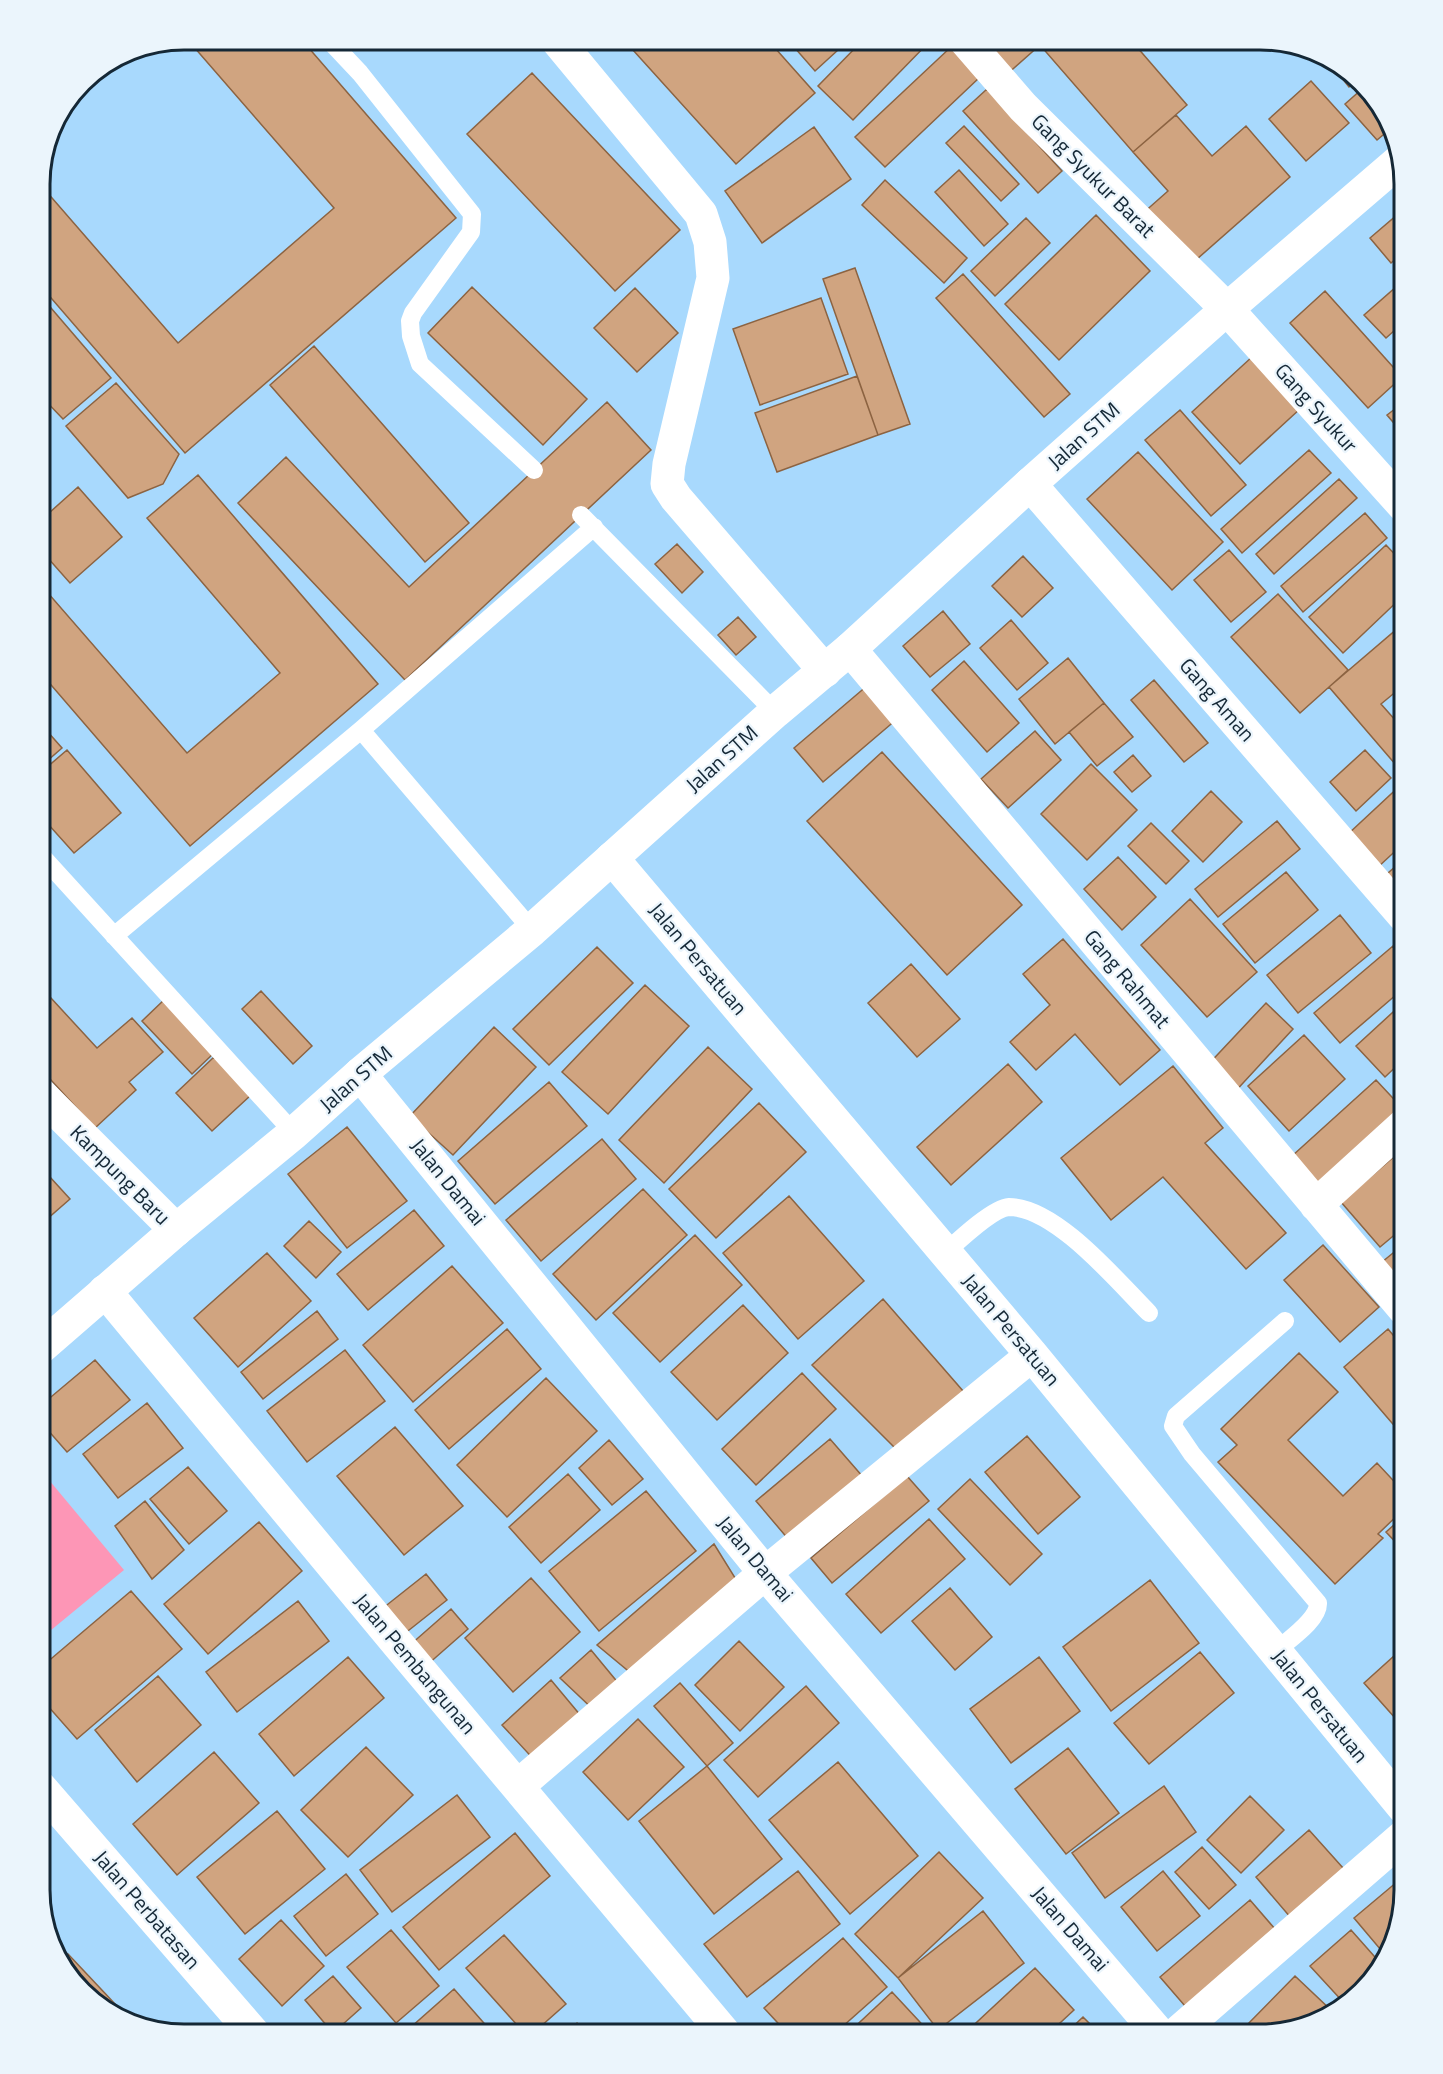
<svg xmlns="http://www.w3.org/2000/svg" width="1443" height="2074" font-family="'Titillium Web',sans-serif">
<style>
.green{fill:#fd96b6}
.building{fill:#d0a480;stroke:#8c6341;stroke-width:1.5}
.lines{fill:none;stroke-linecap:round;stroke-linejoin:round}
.service{stroke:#fff;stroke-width:18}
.minor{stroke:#fff;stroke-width:33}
.tertiary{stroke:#fff;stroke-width:33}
.labels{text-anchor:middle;stroke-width:4.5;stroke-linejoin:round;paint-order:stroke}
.street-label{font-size:21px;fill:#152836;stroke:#ebf5fc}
.rim{fill:none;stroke:#152836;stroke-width:3}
</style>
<rect width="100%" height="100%" fill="#a8d9fd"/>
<path class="green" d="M39,1468L124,1570L39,1640Z"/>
<path class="building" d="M187,39H301L456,218L185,453L39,284V183L178,343L334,208Z
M623,39H767L815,93L736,164Z
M787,39H850L815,71Z
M864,39H932L853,120L818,86Z
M975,39H1130L1187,105L1133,152L1040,45L1006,75Z
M1150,39H1166L1157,47Z
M952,46L980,77L885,167L855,137Z
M1325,57L1332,59L1355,82L1349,87Z
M532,73L680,230L615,291L467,134Z
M1311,81L1349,123L1306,161L1269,119Z
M987,89L1062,171L1038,193L963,111Z
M1362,89L1384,111L1389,130L1377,140L1345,104Z
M1176,115L1212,156L1246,126L1290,177L1188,267L1142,214L1168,191L1133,152Z
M964,126L1019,184L1001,201L946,143Z
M814,127L851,179L762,243L725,191Z
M959,170L1008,224L984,246L935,192Z
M885,180L967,258L944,283L862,205Z
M1404,209V252L1391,263L1370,238Z
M1096,215L1150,271L1059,360L1005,304Z
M1026,218L1050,243L995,296L971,271Z
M855,268L910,424L878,435L823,279Z
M963,274L1070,394L1044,417L936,298Z
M1404,280V322L1386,338L1364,315Z
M472,287L587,399L543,445L428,333Z
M635,288L678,333L637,372L594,328Z
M1325,291L1402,377L1368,408L1290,323Z
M39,294L111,378L63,419L39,394Z
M821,298L848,374L760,405L733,329Z
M314,346L469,523L425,562L270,385Z
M1253,356L1301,408L1240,464L1192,412Z
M857,376L878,435L777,472L755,413Z
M116,383L179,454L163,484L128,498L66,426Z
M607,402L651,450L405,680L238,503L286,457L409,587Z
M1404,402V435L1387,415Z
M1180,410L1246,485L1211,516L1145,440Z
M1309,450L1331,473L1242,553L1221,529Z
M1138,452L1223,542L1172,590L1087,499Z
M198,475L378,684L190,846L39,671V601L48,593L187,753L280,673L147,518Z
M1339,479L1357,498L1274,574L1256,554Z
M78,487L122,537L70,583L39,548V522Z
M1365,513L1387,538L1303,612L1281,586Z
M677,544L703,572L682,593L655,564Z
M1386,545L1404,564V595L1343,653L1309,617Z
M1229,550L1266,592L1231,622L1194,580Z
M1023,556L1053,588L1022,617L992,586Z
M1278,594L1348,670L1300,713L1231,637Z
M943,611L970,644L930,677L903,646Z
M738,617L756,637L736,655L718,635Z
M1011,620L1048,663L1017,690L980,648Z
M1404,623V685L1381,704L1404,730V758L1396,765L1329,687Z
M1068,658L1104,703L1055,744L1019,699Z
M964,661L1019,723L987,752L932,690Z
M1154,680L1208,743L1184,762L1131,700Z
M868,685L897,719L823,782L794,748Z
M1104,703L1133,737L1097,766L1069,732Z
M39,722L62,748L39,768Z
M1035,731L1061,760L1008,808L981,779Z
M67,750L121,813L74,853L39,814V774Z
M1365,750L1391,778L1356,811L1330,782Z
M882,752L1022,905L947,975L807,821Z
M1133,755L1151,776L1132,792L1114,772Z
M1091,764L1137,810L1087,860L1041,814Z
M1404,782V843L1377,868L1347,835Z
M1211,791L1242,822L1203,862L1172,831Z
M1277,821L1300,849L1218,917L1195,889Z
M1151,823L1189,861L1166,884L1128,846Z
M1118,857L1156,897L1122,930L1084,889Z
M1404,859V907L1380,880Z
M1286,872L1318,910L1255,963L1223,924Z
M1190,899L1257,972L1207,1017L1141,945Z
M1340,915L1371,953L1298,1013L1267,975Z
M1063,939L1160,1050L1120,1085L1075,1034L1036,1070L1010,1042L1050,1005L1023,974Z
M1393,946L1404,959V988L1340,1043L1314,1013Z
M597,947L633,983L549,1065L513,1029Z
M911,964L960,1019L917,1057L868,1003Z
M39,985L97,1048L132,1018L163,1052L129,1082L136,1090L95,1128L39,1067Z
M645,985L689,1026L608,1114L562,1072Z
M261,991L312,1046L293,1064L242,1009Z
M166,998L215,1052L192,1074L142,1021Z
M1404,1002V1059L1385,1077L1356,1046Z
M1266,1003L1293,1029L1232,1095L1204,1069Z
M494,1027L536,1067L453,1155L410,1116Z
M1304,1035L1345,1079L1289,1131L1248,1086Z
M708,1047L752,1089L664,1183L619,1140Z
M214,1057L251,1095L212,1131L176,1093Z
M1008,1064L1042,1102L951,1185L917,1147Z
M1173,1066L1223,1128L1205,1143L1286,1233L1246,1269L1163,1177L1111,1220L1061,1158Z
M1376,1080L1404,1110L1321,1188L1292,1156Z
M549,1082L587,1126L495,1204L458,1161Z
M759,1103L806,1152L716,1238L669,1189Z
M347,1127L407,1201L347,1248L288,1174Z
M602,1139L636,1179L541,1261L506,1220Z
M1404,1148V1227L1380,1247L1341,1202Z
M39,1165L70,1199L39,1226Z
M643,1189L687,1235L596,1320L553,1274Z
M789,1196L864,1281L798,1339L723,1253Z
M414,1210L444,1246L368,1310L337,1274Z
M309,1221L341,1252L316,1278L284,1246Z
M695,1235L742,1285L660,1362L613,1313Z
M1404,1244V1288L1382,1262Z
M1323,1245L1379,1307L1340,1342L1284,1280Z
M267,1253L311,1301L238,1367L194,1318Z
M452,1266L503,1323L413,1402L363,1345Z
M883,1299L970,1399L903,1456L812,1365Z
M743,1305L788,1353L717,1420L671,1372Z
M317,1311L338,1339L263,1399L241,1372Z
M507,1329L541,1369L449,1449L415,1410Z
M1388,1329L1404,1348V1437L1344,1367Z
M345,1350L385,1401L307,1462L267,1411Z
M1299,1353L1338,1392L1288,1440L1343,1496L1377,1463L1404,1492V1509L1378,1534L1383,1538L1335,1584L1218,1462L1237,1445L1221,1429Z
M95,1360L130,1400L67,1452L39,1420V1407Z
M802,1373L836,1409L756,1485L722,1449Z
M546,1378L597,1431L507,1517L457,1465Z
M147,1403L183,1448L118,1498L83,1454Z
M395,1427L463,1506L404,1555L337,1476Z
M1027,1436L1080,1497L1038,1534L985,1472Z
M830,1439L863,1477L789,1540L756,1501Z
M609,1440L643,1479L612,1505L579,1468Z
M188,1467L227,1511L189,1544L150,1499Z
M568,1474L600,1510L541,1563L509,1527Z
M907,1476L929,1501L832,1583L811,1558Z
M970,1479L1042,1554L1010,1585L938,1509Z
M646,1491L696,1551L599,1631L549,1571Z
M145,1501L184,1550L152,1579L115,1526Z
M1404,1516V1551L1386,1532Z
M929,1519L965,1559L881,1633L846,1594Z
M259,1522L302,1571L208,1654L164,1604Z
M714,1544L742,1589L638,1679L597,1645Z
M426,1574L447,1600L399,1638L378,1612Z
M531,1578L580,1632L513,1692L465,1638Z
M1150,1580L1199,1643L1111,1711L1063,1647Z
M950,1588L992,1637L955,1670L912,1621Z
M131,1591L182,1649L77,1739L39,1696V1669Z
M298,1601L329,1641L237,1712L206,1672Z
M451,1609L468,1629L427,1665L410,1645Z
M739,1641L784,1687L740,1731L695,1685Z
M1404,1647V1728L1364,1683Z
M591,1650L624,1690L597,1713L560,1678Z
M1200,1652L1234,1693L1149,1764L1114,1723Z
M348,1657L384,1698L294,1776L259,1734Z
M1039,1657L1080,1711L1011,1763L970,1709Z
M158,1676L201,1725L137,1782L95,1730Z
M551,1680L586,1722L539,1765L502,1725Z
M680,1683L733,1743L707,1766L654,1706Z
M806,1686L839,1723L758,1797L724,1760Z
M638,1719L684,1767L628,1820L583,1772Z
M366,1747L413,1795L348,1857L301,1810Z
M1068,1748L1119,1813L1066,1854L1015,1789Z
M214,1752L259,1803L177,1875L133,1824Z
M838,1762L918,1856L850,1914L769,1820Z
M707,1766L782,1859L714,1914L639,1821Z
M1164,1786L1196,1832L1105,1898L1072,1853Z
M457,1795L490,1837L392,1912L360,1870Z
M1250,1796L1284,1830L1241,1873L1207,1840Z
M277,1811L325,1869L245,1934L197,1877Z
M1309,1830L1352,1878L1297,1925L1256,1877Z
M515,1833L550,1876L439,1970L403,1927Z
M1202,1847L1236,1885L1209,1909L1175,1872Z
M939,1852L983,1898L898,1978L855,1934Z
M798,1871L840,1924L747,1997L704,1944Z
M1163,1871L1200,1916L1157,1951L1121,1907Z
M346,1874L378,1914L326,1956L294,1916Z
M1404,1876V1890L1386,1956L1354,1918Z
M1250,1900L1275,1929L1185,2006L1160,1977Z
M983,1911L1024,1963L938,2030L898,1978Z
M281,1920L324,1966L282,2006L239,1959Z
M391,1930L439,1986L396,2023L347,1967Z
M1351,1930L1382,1965L1344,2003L1310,1966Z
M504,1935L566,2004L531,2035H526L466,1968Z
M843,1938L887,1987L833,2035H789L764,2008Z
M68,1954L132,2022L111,2015L59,1963Z
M1035,1968L1074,2010L1047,2035H963Z
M333,1976L361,2008L333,2033L305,2000Z
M1295,1976L1334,2013L1259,2035H1253L1245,2027Z
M454,1989L490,2030L485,2035H402Z
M892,1992L932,2035H846Z
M1083,2017L1101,2035H1064Z
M577,2023L588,2035H565Z"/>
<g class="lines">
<path class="service" d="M328,39L360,73L472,214L471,232L413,313L410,321L411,336L420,364L534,470
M581,515L775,712
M361,730L532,930
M39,853L294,1133
M114,936L361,730L594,527
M946,1252C958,1241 993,1208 1009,1207C1056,1207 1117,1281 1149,1313
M1276,1651C1288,1640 1319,1620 1318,1603L1192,1454L1173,1426L1176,1416L1285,1321"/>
<path class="minor" d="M556,39L701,214L710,242L713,278L669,464L667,484L676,498L825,671
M964,39L1023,107L1227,309L1404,506
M1030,484L1404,916
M850,649L1404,1309
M612,858L1032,1355L1404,1808
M360,1074L765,1573L1160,2035
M39,1093L176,1230
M1316,1205L1404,1125
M105,1291L397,1643L726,2035
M39,1786L255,2035
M518,1786L765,1573L1032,1355
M1175,2035L1404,1836"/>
<path class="tertiary" d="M39,1349L176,1230L294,1133L360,1074L532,930L775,712L850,649L1030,484L1227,309L1398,162"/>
</g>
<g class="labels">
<g class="street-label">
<text transform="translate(1093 176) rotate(45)" y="7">Gang Syukur Barat</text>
<text transform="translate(1316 408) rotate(48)" y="7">Gang Syukur</text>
<text transform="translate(1084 436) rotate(-42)" y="7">Jalan STM</text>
<text transform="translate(1217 700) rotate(49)" y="7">Gang Aman</text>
<text transform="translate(722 759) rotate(-42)" y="7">Jalan STM</text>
<text transform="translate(698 959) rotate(50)" y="7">Jalan Persatuan</text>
<text transform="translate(1127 979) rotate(50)" y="7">Gang Rahmat</text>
<text transform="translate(356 1079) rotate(-41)" y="7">Jalan STM</text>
<text transform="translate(120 1175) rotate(45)" y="7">Kampung Baru</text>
<text transform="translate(448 1182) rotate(51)" y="7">Jalan Damai</text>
<text transform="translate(1011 1330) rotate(50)" y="7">Jalan Persatuan</text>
<text transform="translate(755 1559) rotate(50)" y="7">Jalan Damai</text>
<text transform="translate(415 1664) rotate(50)" y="7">Jalan Pembangunan</text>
<text transform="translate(1320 1706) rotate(51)" y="7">Jalan Persatuan</text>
<text transform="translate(147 1910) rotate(49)" y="7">Jalan Perbatasan</text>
<text transform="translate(1070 1929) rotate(49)" y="7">Jalan Damai</text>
</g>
</g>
<path d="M0 0H1443V2074H0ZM184 50H1260A134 134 0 0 1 1394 184V1890A134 134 0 0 1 1260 2024H184A134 134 0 0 1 50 1890V184A134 134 0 0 1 184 50Z" fill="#ebf5fc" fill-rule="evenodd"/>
<path class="rim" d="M184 50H1260A134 134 0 0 1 1394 184V1890A134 134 0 0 1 1260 2024H184A134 134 0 0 1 50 1890V184A134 134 0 0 1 184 50Z"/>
</svg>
